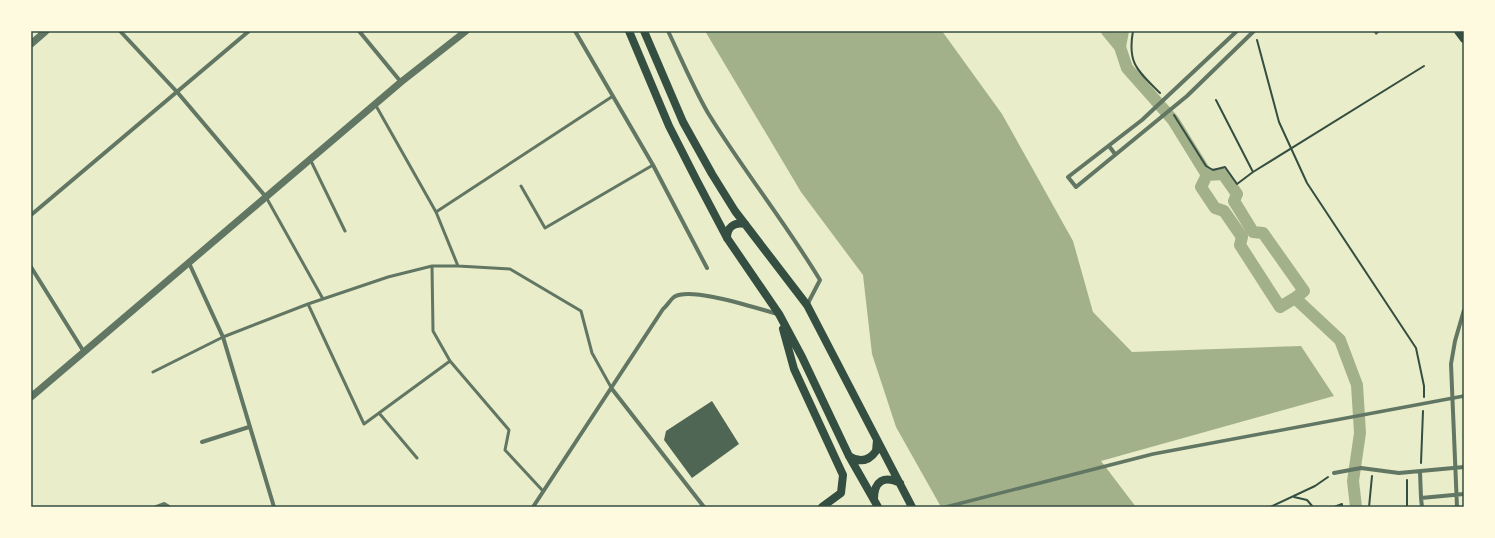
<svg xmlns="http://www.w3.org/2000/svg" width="1495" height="538" font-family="'DM Sans',sans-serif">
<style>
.water{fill:#a3b18a}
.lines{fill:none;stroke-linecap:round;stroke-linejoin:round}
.canal{stroke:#a3b18a;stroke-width:12}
.building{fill:#4f6655}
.path{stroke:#344e41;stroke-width:2}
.service{stroke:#617663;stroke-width:3}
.pedestrian{stroke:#617663;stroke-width:3.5}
.minor{stroke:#617663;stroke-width:4}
.tertiary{stroke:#617663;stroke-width:7}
.secondary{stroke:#344e41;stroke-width:8}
.neatline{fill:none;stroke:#344e41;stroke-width:1.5}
</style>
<rect width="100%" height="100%" fill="#e9edc9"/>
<path class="water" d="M705,31H942L1002,114L1073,241L1093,312L1132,352L1301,346L1334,396L1101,461L1136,507H941L896,427L872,354L863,275L801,192Z"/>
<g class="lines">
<path class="canal" d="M1107,31L1120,47L1127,68L1173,120L1207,175L1201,187L1215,208L1224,211L1242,237L1240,245L1280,307L1295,298L1340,340L1357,385L1360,433L1353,481L1356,507
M1120,47L1123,31
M1207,175L1223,174L1237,194L1234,201L1253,232L1263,233L1304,291L1295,298"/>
</g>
<path class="building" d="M1373,31H1381L1376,35Z
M712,401L739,444L692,478L664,440L666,431Z"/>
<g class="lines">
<path class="path" d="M1133,31C1127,64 1138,71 1160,93
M1257,40L1279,122L1307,183L1416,348L1424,386V397
M1174,115L1206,166L1213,170L1225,167L1237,184L1253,172L1216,100
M1253,172L1424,66
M1421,463L1423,411
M1407,480V507
M1294,497L1307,500L1313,507
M1270,507L1315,486L1328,477
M1334,507L1342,504V507
M1369,507L1372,476"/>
<path class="service" d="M375,104L436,212L458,266
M310,159L345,231
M521,186L545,228L653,165
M266,197L323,299
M436,212L613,96
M432,266L433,331L450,361L509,430L505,450L543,491
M308,304L364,424L450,361
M153,372L223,337L308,304L388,277L432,266H458L510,269L581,311L592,353L612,389
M379,413L417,458"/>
<path class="pedestrian" d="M946,507L1153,454L1464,396"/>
<path class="minor" d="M120,31L178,93L266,197
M359,31L401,82
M575,31L653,165L707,268
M668,31C681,58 693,87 708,113C743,170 785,222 820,280L807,305
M1237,31L1142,120L1068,177L1076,187L1187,96L1254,31
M1109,146L1115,154
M31,215L249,31
M189,263L223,337L274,507
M31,267L84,352
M612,389L704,507
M202,442L249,427
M1420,472L1421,498L1464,494
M1334,473L1361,468L1399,473L1464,467
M1421,498L1422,507
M156,507L164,504L169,507
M533,507L663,309C667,306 670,300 674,297C691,286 758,309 778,314
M1457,507L1451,364L1455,341L1464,310"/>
<path class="tertiary" d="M31,44L46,31
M31,397L401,82L466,31"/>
<path class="secondary" d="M629,31L669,126L697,181L727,238L779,314L802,357L849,456L878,507
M644,31L683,122L712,174L735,211L807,305L912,507
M1458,31L1464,39
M727,238C727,227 734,222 745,224
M783,329L794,369L843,475L841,493L822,507
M849,456C860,463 869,461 876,451L877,440
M874,499C874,481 884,475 900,483"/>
</g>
<rect width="1495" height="538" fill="none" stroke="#fefae0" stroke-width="64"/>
<rect x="32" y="32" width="1431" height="474" class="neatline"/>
</svg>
